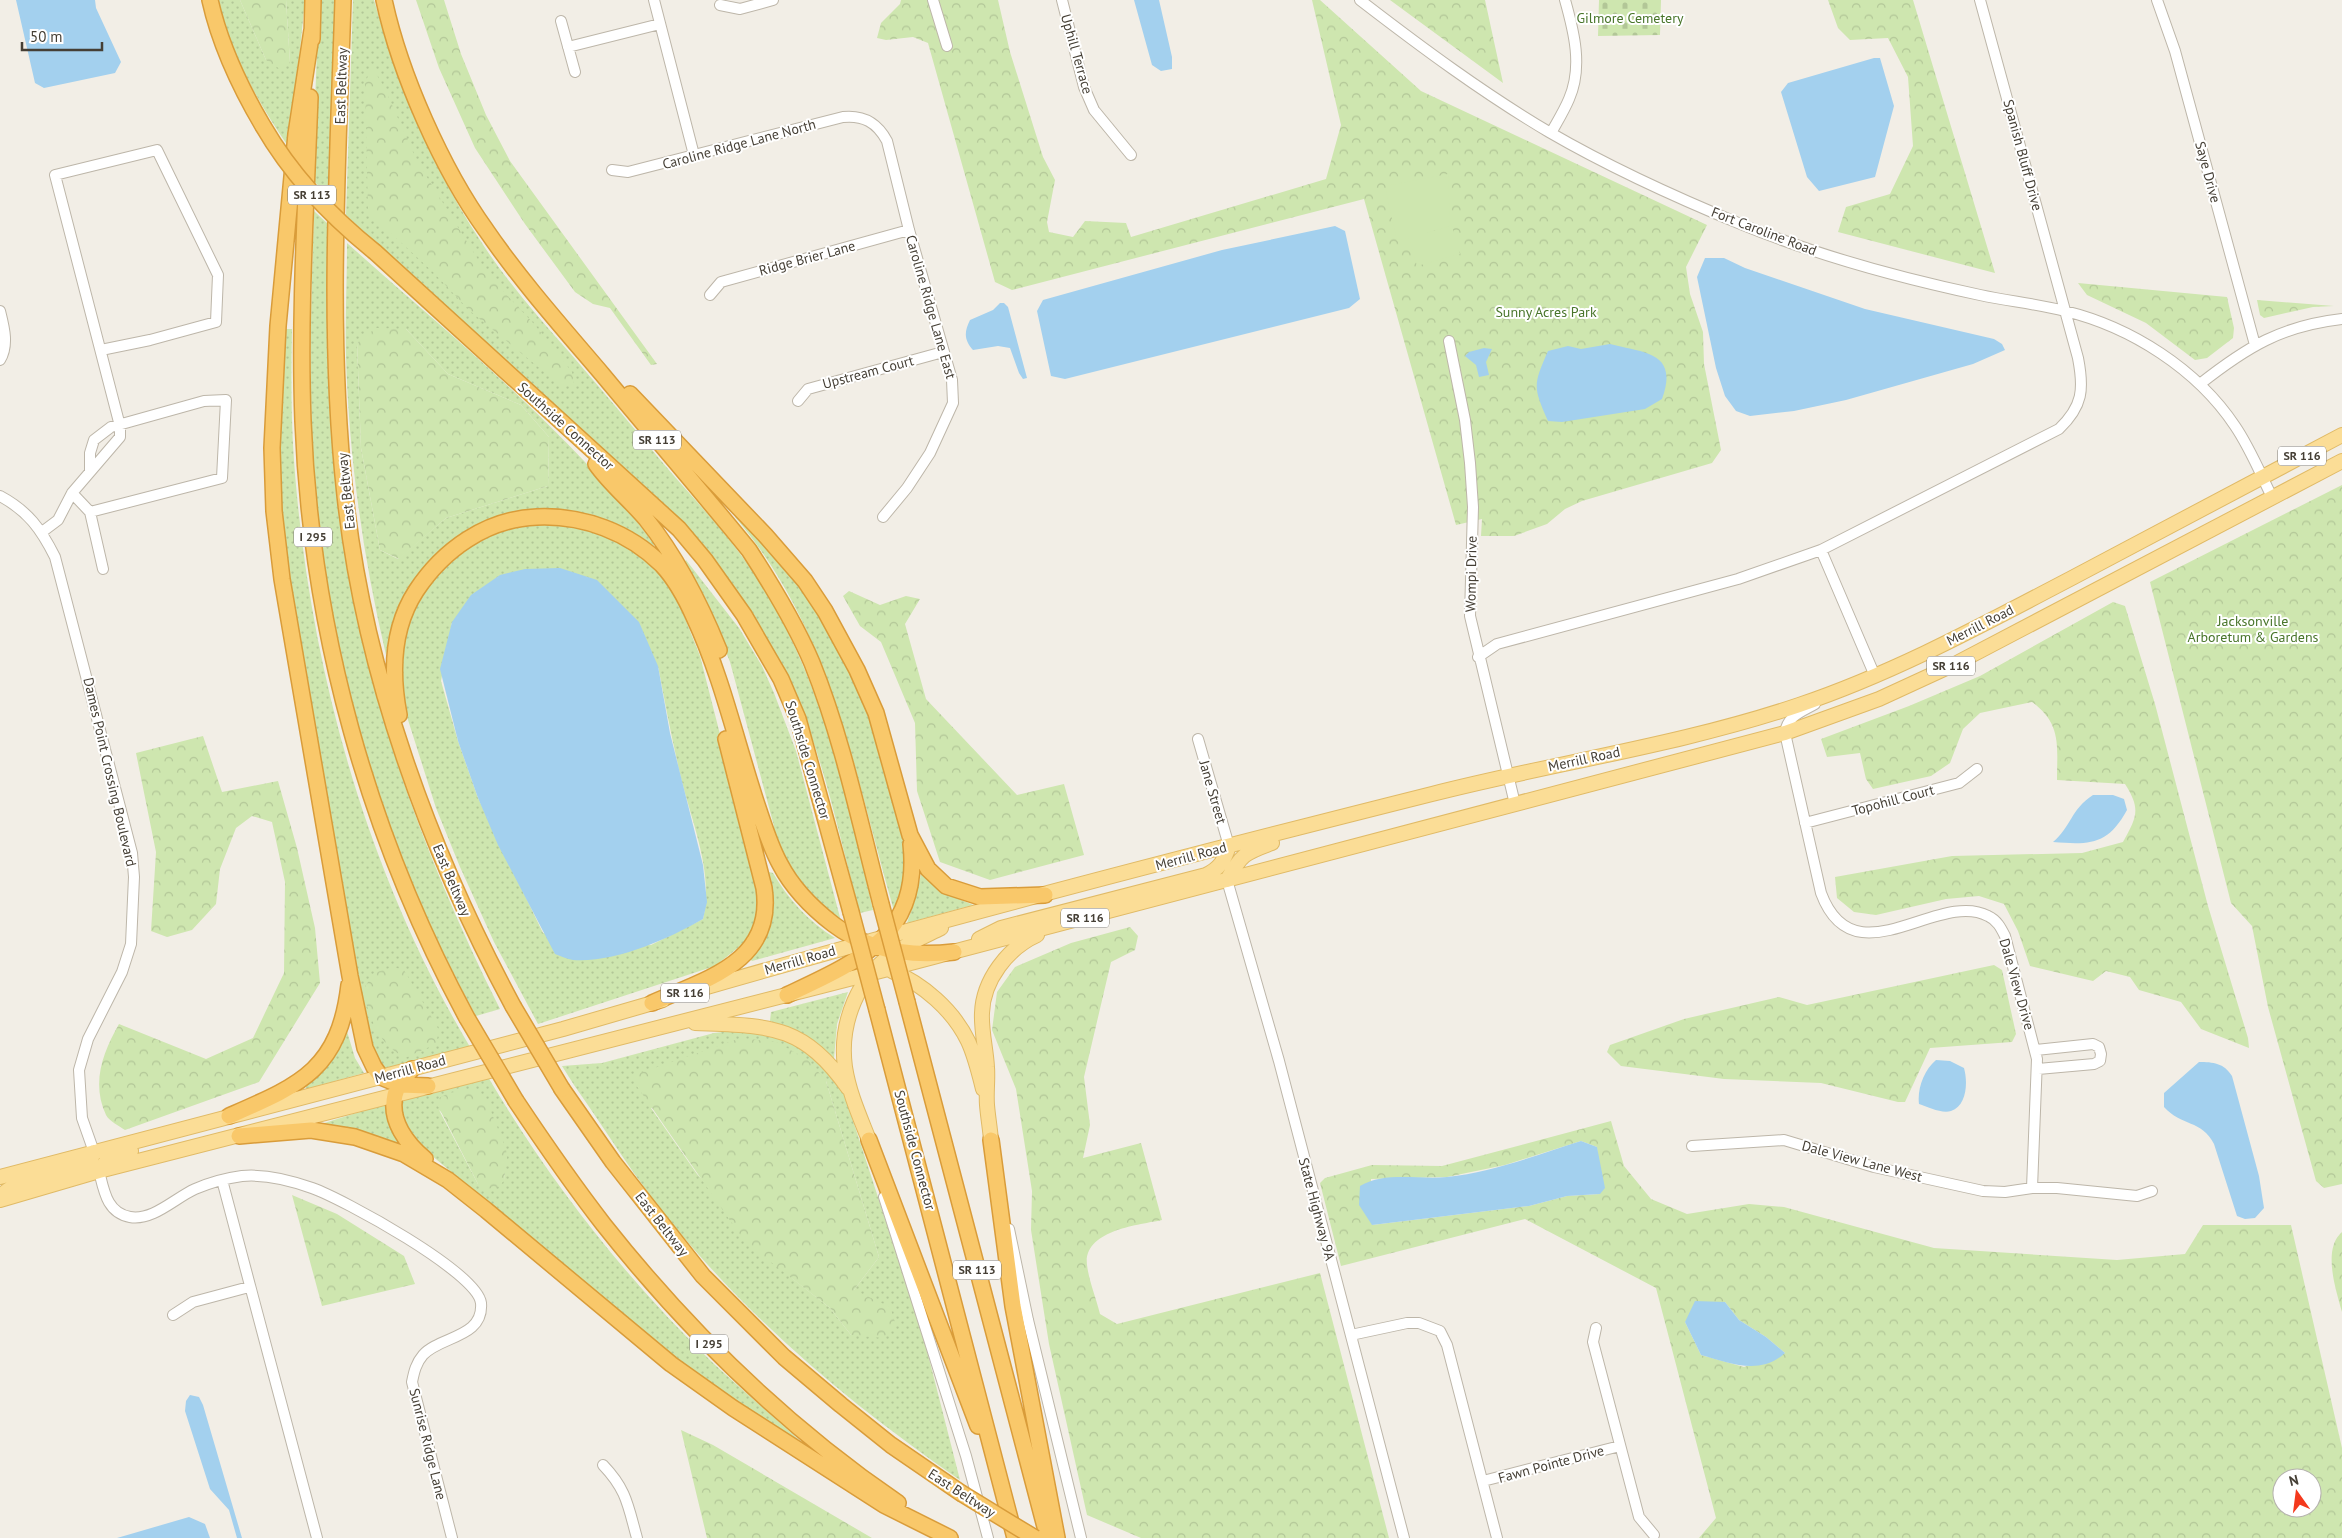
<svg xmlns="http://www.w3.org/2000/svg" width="2342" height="1538" font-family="'PT Sans',sans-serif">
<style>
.grass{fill:url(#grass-dots);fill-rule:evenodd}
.forest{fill:url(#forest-crowns);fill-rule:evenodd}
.cemetery{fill:url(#cemetery-stones)}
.garden{fill:#cee6af}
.water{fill:#a3d0ee}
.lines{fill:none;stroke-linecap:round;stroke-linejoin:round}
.minor-casing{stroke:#bdb6a9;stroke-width:12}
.major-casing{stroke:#e0ba66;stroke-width:16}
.highway-casing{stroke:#d99c3a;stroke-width:18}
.minor{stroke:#fff;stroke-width:10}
.major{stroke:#fbdd96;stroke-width:14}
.highway{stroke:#f9c86a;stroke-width:15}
.highway-bridge-casing{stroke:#d99c3a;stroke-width:18;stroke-linecap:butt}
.highway-bridge{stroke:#f9c86a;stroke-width:15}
.labels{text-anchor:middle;stroke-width:4;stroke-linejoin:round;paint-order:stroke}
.shield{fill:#fff;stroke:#7d7972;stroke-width:1}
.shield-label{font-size:12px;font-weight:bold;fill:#453f35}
.park-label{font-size:14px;fill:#48752a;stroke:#fff}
.street-label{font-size:14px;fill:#453f35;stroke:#fff}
</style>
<defs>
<pattern id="grass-dots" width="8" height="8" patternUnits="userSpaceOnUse" patternTransform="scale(1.25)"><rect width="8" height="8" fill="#cee6af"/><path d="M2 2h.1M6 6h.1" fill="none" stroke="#b2c697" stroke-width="1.8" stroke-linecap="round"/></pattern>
<pattern id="forest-crowns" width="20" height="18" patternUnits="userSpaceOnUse" patternTransform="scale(1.25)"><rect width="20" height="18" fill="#cee6af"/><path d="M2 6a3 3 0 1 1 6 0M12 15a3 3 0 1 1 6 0" fill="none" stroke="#b2c697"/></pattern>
<pattern id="cemetery-stones" width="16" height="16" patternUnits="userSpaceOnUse" patternTransform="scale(1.25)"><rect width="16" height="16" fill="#cee6af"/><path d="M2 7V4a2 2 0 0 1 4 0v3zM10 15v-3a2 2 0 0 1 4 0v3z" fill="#b2c697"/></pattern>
</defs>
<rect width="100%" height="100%" fill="#f2eee6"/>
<path class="grass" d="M217,0H240L266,60L290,63L286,0H305L290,149C258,103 231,54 217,0Z
M319,0H337L332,200L312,179Z
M353,0H374C398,84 430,163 478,237C504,278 537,316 570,353C601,389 632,426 662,462C697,503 734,540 762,586C823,683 848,800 873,910L860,913C842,848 828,777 803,713C779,651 744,596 702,545L346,215Z
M314,211L330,226C327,315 327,403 337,491C357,673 418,846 500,1009L476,1016C396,870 343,714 319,550C316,529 316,508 315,487C308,395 311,303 314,211Z
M347,243C452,337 571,432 654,544L653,550L596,518L477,527L392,630L386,655C363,557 349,458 346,357C345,319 347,281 347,243ZM406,329L448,374L521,405L549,437L548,486L446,518L398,559L380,550L361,448L357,343Z
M281,329H292C291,373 291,417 294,461C309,665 365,870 470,1047L384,1069L369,1051L278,517Z
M737,515L791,575L829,631L845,660L867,708L905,847C905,870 903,889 894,911C854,772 832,631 735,517Z
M565,523L612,537L651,563L676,596L700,656L745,832L756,878L758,917L749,939L715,966L538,1024L494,942L460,867L436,808L402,701L399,667L409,614L441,567L479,539L523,524ZM452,622L658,666C665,703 672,740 681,778C692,823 714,873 703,919L651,945L543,933L478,798L458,741L441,681Z
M686,560L739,628L762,666L774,693L796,751L842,925L796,881L774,835V826L730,662L712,617L684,563Z
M769,872L773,873C788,899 809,922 835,938L752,961L749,958L766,873Z
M921,874L941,891L973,905L907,923L915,900Z
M848,992L837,1024L834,1059C815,1040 795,1030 770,1021L771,1012Z
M346,1028L355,1058L364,1073L306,1089V1084Z
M732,1031C746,1032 765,1031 778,1036C807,1046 828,1068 844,1093L923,1335L960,1480C856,1409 756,1325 675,1227C638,1183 607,1132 574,1085L562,1066L602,1063L714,1033ZM826,1081L879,1257L854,1290L851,1335L830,1308L793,1279L697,1174L651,1108Z
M488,1077C550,1182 625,1278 713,1363C743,1391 775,1418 806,1446L805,1449L705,1383L407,1135L403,1128L400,1102L402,1099ZM439,1110L505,1169L504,1180L478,1184Z
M388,1103L390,1127L400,1146L315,1126Z"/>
<path class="forest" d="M240,0H286L290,63L280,69L266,60Z
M416,0H444L461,54L486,115L510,161L657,364L651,365L610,308L593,304L575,292L525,224L475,148L439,68Z
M901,0H998L1010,52L1043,157L1055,180L1047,222L1049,232L1073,237L1085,221L1126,223L1131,237L1326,179L1341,125L1312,0H1320L1421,91L1707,225L1686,267L1690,294L1703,332L1704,364L1721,450L1712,463L1582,501L1565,509L1547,524L1514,536H1481L1482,519L1456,525L1364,199L1012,290L995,282L928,43L913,37L886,40L877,38L881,23L900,4Z
M1390,0H1485L1503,83Z
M1828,0H1913L1995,273L1838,232L1846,207L1890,194L1913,146L1908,77L1888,38L1850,40L1838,28Z
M372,67L384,87L417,161L487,274L534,324L572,372L574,384H559L470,311L433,272L368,212L365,83Z
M2078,283L2227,297L2234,328L2233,338L2207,358L2195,360L2146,323L2087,295Z
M2257,300L2334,306L2313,307L2264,318L2260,315Z
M376,328L406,329L448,374L521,405L549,437L548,486L446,518L399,559L380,550L361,448L357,343Z
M2342,485V1184L2324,1188L2316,1181L2268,1007L2252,926L2231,903L2150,582Z
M849,591L880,605L906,596L920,599L905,624L926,699L1017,795L1064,784L1084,855L990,880L940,862L917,791L915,723L881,642L860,626L843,596Z
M2113,602L2125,606L2155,704L2208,906L2248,1038L2249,1048L2201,1029L2181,1002L2139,990L2130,977L2106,971L2093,981L2030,966L2018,931L2004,904L1979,896L1946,899L1876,915L1854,912L1837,898L1835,877L1952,856L2082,853L2123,842C2137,817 2141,809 2125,784L2057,780C2057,746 2062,724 2032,702L1980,713L1963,729L1950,763L1931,776L1873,789L1866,779L1860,753L1827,757L1821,739L1909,706L1980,676Z
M203,736L222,792L278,781L297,848L315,928L320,983L259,1082L125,1130C119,1126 109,1121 106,1115C91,1083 103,1052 119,1024L206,1059L253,1038L284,973L285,882L272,822L252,816L236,828L220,869L216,904L192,930L167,937L151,931L156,852L136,753Z
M1130,927L1138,936L1135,950L1111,962L1084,1077L1090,1125L1083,1158L1141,1143L1162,1220C1139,1225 1083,1230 1087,1265C1089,1281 1096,1298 1100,1314L1117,1324L1320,1273L1389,1538H1141L1087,1515L1049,1344L1031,1230L1032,1191L1016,1089L992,1030L997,992L1015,967L1071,943Z
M1994,965L2002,970L2016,1034L2012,1042L1930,1048L1905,1102H1898L1821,1083L1724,1079L1621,1066L1607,1052L1610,1045L1684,1019L1779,997L1807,1005Z
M393,967L404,970L439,1030L436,1044L405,1058C375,1040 373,1022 362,991L374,973Z
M741,1038L776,1042L807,1059L826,1081L879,1257L854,1290L890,1307L895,1322L884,1338L851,1335L830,1308L745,1242L634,1082L637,1074Z
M466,1090L479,1091L488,1104L506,1149L507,1158L504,1180L500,1186L484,1190L478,1184L437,1104L439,1098L449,1093Z
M1611,1121L1624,1166L1651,1199L1687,1214L1749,1204L1784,1207L1934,1248L2117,1260L2185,1254L2203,1225H2291L2342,1448V1538H1699L1716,1518L1656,1288L1525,1219L1341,1266L1320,1183L1325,1178L1372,1165L1442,1166ZM1581,1141L1597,1147L1600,1194L1567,1196L1529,1206L1372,1225L1371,1179L1447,1177L1505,1165ZM1725,1302L1739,1320L1766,1337L1785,1353L1744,1367L1701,1355L1685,1322ZM2282,1478H2312V1508H2282Z
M292,1195L337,1214L404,1256L415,1284L322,1306Z
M2342,1232V1312C2336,1290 2322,1249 2342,1232Z
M681,1430L713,1445L872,1538H707Z"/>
<path class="cemetery" d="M1599,0H1661L1660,35L1598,36Z"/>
<path class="garden" d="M1448,174L1450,226L1426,233L1452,226L1460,254L1417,266L1409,238L1397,241L1386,192L1391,185Z"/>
<path class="water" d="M16,0H95L96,8L121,62L115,73L44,88L35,83Z
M1134,0H1159L1172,57V69L1161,71L1152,65Z
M1874,58H1880L1894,106L1875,177L1819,191L1807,177L1781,92L1788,83Z
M1335,226L1345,231L1360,299L1349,308L1065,379L1051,376L1037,311L1043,300L1222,250Z
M1705,258H1724L1745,268L1865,309L1994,339L2002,344L2005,350L1973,364L1846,400L1794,411L1750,416L1736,411L1725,396L1716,368L1697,277Z
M1000,303H1004L1008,307L1027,378L1023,379L1019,373L1010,348L998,346L973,350C964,340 964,332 970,320L993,310Z
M1610,344C1645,353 1679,352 1662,399L1645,409L1562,422L1548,421C1533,387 1533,385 1548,351L1568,346L1581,349Z
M1484,348L1492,349L1486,362L1489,375L1479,377L1476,365L1465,356L1469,352Z
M560,568L597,580L639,622L658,666L670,733L703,865L707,902L703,919C668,939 615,963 573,960C567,959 561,956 555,954L498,845L478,798L458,741L440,669L452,622L471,595L500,575L525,569Z
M2093,795H2113L2124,799L2127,810C2108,845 2090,845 2053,842C2071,827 2071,809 2093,795Z
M1936,1060L1950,1061L1964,1068C1968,1082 1967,1106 1951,1111C1942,1114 1928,1107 1919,1104C1917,1089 1924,1070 1936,1060Z
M2199,1062C2213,1062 2224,1063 2232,1076L2259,1176L2264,1208L2255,1218L2245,1219L2237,1216L2214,1144C2202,1120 2181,1126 2164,1107V1093Z
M1581,1141L1597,1147L1605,1188L1600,1194L1567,1196L1529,1206L1372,1225L1359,1205L1360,1186C1385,1171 1419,1180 1447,1177C1493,1172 1537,1155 1581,1141Z
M1695,1301L1725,1302L1739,1320L1766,1337L1785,1353C1760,1376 1730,1363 1701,1355L1685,1322Z
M190,1395L199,1397L203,1405L242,1538H237L229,1510L210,1489L185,1411L186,1401Z
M189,1517L205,1524L210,1538H117Z"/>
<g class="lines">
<g class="minor-casing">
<path id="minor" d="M654,0L694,155
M933,0L947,46
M1062,0L1084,87L1094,110L1131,155
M1360,0C1421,47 1483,93 1549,132C1611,168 1677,198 1743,225C1819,256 1900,278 1980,295C2008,301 2037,304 2065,311C2131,327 2197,369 2235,426C2250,448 2260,473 2272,497
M2157,0L2175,51L2255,345
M720,5L740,9L773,0
M561,21L575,72
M568,47L660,24
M1551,133C1557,122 1564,111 1569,99C1583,67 1574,32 1565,0
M612,170L628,172L843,117C863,115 877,122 887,141L909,230L952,380L953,403L930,453L907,488L883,517
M710,295L721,282L909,230
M0,311C4,327 9,345 0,360
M1449,341L1465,420L1470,463L1473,507L1470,616L1515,804
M2200,384C2247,347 2281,326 2342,319
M798,401L808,389L943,352
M72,493L90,512L222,478L226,400L204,401L111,427L94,440L90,453V472
M0,496C28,511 41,529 55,557L132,853L134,877L131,944L122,972L88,1039L79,1070L82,1118L94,1152
M90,512L103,569
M42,532L58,520L72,493L120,437V426L55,175L157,150L218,275L216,322L150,340L101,350
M1821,550L1875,676
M1478,657L1497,644L1738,579L1821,550L2059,429C2083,406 2084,389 2078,358L1980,0
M1815,704C1801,712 1787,716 1785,733L1821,893C1854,982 1938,889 1988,916C1997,920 2001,928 2005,936L2037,1059L2032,1188
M1198,739L1229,846
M1805,823L1959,783L1977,769
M1227,880L1279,1061L1404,1538
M2036,1050L2093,1044L2099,1047L2101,1054L2100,1061L2094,1064L2038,1069
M1692,1146L1784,1140L1874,1167L1983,1191L2005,1192L2032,1188H2057L2137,1196L2152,1191
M99,1171C104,1191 107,1213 130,1217C153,1221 175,1198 195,1189C209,1183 227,1178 242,1176C265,1174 290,1180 312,1188C343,1199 477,1272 481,1303C484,1338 440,1336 423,1355C416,1363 414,1372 412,1382L452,1538
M222,1180L317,1538
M884,1197L966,1456L988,1538
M1009,1229L1028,1320L1081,1538
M173,1315L193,1302L249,1287
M1596,1328L1593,1342L1639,1517L1654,1535
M1351,1335L1407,1323H1419L1440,1331L1447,1345L1497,1538
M603,1465C627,1490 628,1506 637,1538
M1483,1481L1620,1446"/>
</g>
<g class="major-casing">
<path id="major" d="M1227,880C1241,855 1244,853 1272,843
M979,939L1001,928L1206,875C1220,868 1224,861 1229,846
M892,971C923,984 953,1010 968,1041C975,1056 979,1073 983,1089
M693,991C938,920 1185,856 1432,794C1553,763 1681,745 1799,705C1894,673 1982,625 2070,579C2160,531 2251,483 2342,435
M695,1023C768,1026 802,1023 848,1088
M869,1140C860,1117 849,1093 845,1067C839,1023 858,975 897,951C911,942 927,935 941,928
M991,1140C990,1128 988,1117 987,1105C986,1092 988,1079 987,1067C986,1049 981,1030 982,1013C983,980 1008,948 1037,935
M99,1171L108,1159L131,1151
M0,1177L563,1029L663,1000
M2,1195C23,1174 60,1178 85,1166L90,1162L94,1152
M0,1200L99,1171L888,969L1785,733L1879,699L1955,664L2342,461"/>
</g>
<g class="highway-casing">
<path id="highway" d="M210,0C220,45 240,87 263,126
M343,0C338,164 327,330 345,495C364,672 429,850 513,1006
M384,0C400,74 442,169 486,230C521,281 562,327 602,374C651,433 701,491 749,550C773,587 795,623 812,663C843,740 860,824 881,904
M312,30L296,134L278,326L272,448L274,511L282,579L350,976L365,1048L374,1067L381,1077L400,1085L428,1086
M312,39L313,0
M310,97C306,205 299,313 303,421C311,629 368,835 467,1018
M375,252L679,529L705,560L744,615L781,679L798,719L851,912
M630,394L765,535L805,581L825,611L857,670L876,713L910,835L928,869L946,886L980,897L1045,895
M596,464C610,484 630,500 646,519C677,558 700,603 719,650
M399,715C391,673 392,628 416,591C443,550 486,519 537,517C583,515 629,532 662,565C676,580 686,599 694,617C723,679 737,746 759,811C765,829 771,848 780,864C793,889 811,907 833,924C868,951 911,957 954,952
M787,995C857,962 921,936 911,844
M907,1002L1048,1538
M652,1003C706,979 775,962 764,888L726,739
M877,1010L1015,1538
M412,1069C406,1076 397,1086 395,1095C389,1121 407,1144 425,1159
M562,1089L613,1162L703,1276L784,1357L841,1405L891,1445L961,1493
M516,1101C544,1143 573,1185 604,1225C688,1331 787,1427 898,1503
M229,1116C300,1085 339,1070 349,985
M239,1136L311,1130L355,1137L404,1154L448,1180L486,1210L671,1364L733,1408L884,1505L950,1538
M869,1140L978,1426
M991,1140L1013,1306L1057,1538"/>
</g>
<use href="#minor" class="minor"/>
<use href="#major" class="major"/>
<use href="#highway" class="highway"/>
<g class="highway-bridge-casing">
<path id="highway-bridge" d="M263,126C292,176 330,216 375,252
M881,904L907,1002
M851,912L877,1010
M513,1006L562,1089
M467,1018L516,1101
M961,1493L1035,1538"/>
</g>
<use href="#highway-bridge" class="highway-bridge"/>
</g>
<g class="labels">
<g class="shield">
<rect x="288" y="185.5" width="48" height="19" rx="4"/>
<rect x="633" y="430.5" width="48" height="19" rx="4"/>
<rect x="2278" y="446.5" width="48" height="19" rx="4"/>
<rect x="294" y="527.5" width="38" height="19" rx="4"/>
<rect x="1927" y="656.5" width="48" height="19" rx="4"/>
<rect x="1061" y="908.5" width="48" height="19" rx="4"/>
<rect x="661" y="983.5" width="48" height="19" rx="4"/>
<rect x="953" y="1260.5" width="48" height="19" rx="4"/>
<rect x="690" y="1334.5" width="38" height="19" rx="4"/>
</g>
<g class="shield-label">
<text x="312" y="199">SR 113</text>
<text x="657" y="444">SR 113</text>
<text x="2302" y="460">SR 116</text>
<text x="313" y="541">I 295</text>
<text x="1951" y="670">SR 116</text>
<text x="1085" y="922">SR 116</text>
<text x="685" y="997">SR 116</text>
<text x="977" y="1274">SR 113</text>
<text x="709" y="1348">I 295</text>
</g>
<g class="park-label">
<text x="1630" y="23">Gilmore Cemetery</text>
<text x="1546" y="317">Sunny Acres Park</text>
<text x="2253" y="626">Jacksonville<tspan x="2253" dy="16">Arboretum &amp; Gardens</tspan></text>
</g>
<g class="street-label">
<text transform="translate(1077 54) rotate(74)" y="5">Uphill Terrace</text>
<text transform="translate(341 86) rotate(-88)" y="5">East Beltway</text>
<text transform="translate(739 144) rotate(-15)" y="5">Caroline Ridge Lane North</text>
<text transform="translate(2023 155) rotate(75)" y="5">Spanish Bluff Drive</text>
<text transform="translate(2208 172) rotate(75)" y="5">Saye Drive</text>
<text transform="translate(1764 231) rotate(21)" y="5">Fort Caroline Road</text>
<text transform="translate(807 258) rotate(-15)" y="5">Ridge Brier Lane</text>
<text transform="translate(931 307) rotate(74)" y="5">Caroline Ridge Lane East</text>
<text transform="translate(868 372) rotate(-15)" y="5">Upstream Court</text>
<text transform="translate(566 426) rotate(42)" y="5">Southside Connector</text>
<text transform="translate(346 491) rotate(-96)" y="5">East Beltway</text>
<text transform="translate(1471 574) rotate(-89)" y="5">Wompi Drive</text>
<text transform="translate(1980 625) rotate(-27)" y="5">Merrill Road</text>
<text transform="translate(1584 759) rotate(-12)" y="5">Merrill Road</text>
<text transform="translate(808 760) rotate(73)" y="5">Southside Connector</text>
<text transform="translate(110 772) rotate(77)" y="5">Dames Point Crossing Boulevard</text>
<text transform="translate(1213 792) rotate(74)" y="5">Jane Street</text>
<text transform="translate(1893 800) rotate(-15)" y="5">Topohill Court</text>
<text transform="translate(1191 856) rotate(-15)" y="5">Merrill Road</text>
<text transform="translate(452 880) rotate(67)" y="5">East Beltway</text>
<text transform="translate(800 960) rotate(-16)" y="5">Merrill Road</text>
<text transform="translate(2017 984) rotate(74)" y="5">Dale View Drive</text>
<text transform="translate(410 1069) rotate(-15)" y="5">Merrill Road</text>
<text transform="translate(915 1150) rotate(75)" y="5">Southside Connector</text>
<text transform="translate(1862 1161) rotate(15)" y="5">Dale View Lane West</text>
<text transform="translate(1317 1209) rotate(75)" y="5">State Highway 9A</text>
<text transform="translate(662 1224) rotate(52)" y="5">East Beltway</text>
<text transform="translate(428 1444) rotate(76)" y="5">Sunrise Ridge Lane</text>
<text transform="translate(1551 1464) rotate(-15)" y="5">Fawn Pointe Drive</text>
<text transform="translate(962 1493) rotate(33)" y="5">East Beltway</text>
</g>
</g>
<g transform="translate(2297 1493) rotate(346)"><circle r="24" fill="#ffffff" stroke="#b5b2ae"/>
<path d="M0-4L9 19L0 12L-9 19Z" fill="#f4391c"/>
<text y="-8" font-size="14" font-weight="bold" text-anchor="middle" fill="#453f35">N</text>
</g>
<path d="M22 42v8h80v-8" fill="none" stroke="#453f35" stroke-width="2.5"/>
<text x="30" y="42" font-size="15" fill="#453f35" stroke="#ffffff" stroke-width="4" paint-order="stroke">50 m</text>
</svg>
